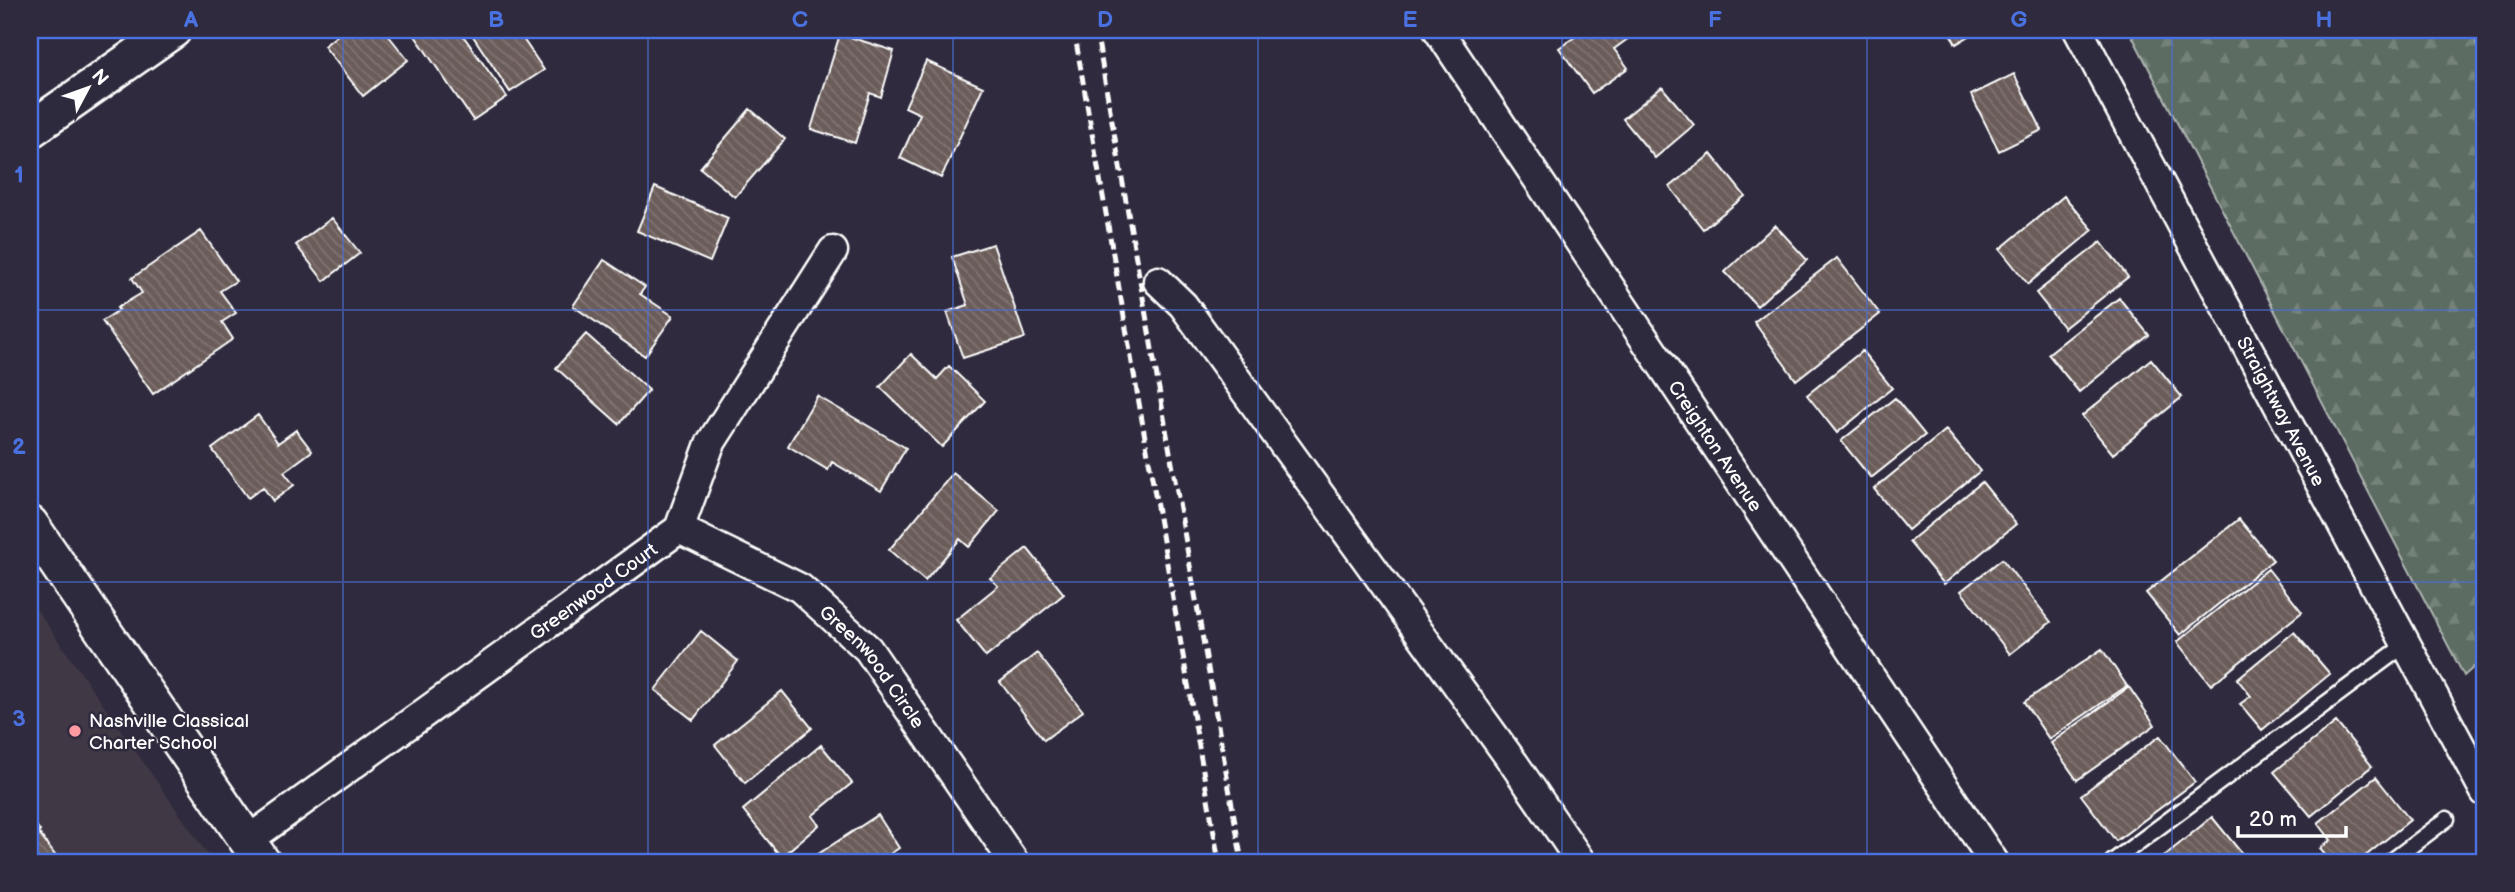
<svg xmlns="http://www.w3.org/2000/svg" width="2515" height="892" font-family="'Balsamiq Sans',sans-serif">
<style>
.built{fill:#413945}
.forest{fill:url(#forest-firs);stroke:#aeb6b1;stroke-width:2}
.building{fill:url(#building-back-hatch);stroke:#fff;stroke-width:2}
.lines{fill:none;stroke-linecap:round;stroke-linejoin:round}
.service-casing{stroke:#fff;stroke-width:19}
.minor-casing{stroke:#fff;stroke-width:33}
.tertiary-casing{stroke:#fff;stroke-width:40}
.service{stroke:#2f2a3d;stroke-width:14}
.minor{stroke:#2f2a3d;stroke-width:28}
.tertiary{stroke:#2f2a3d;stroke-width:35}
.rail{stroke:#fff;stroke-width:5;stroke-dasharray:10 5;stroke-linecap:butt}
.grid{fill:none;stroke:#4a71e0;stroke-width:2;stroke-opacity:0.55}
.poi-dot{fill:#ff9aa2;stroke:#2f2a3d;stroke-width:2.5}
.labels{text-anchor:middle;stroke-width:5;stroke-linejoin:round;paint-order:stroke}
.street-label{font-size:19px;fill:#fff;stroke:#2f2a3d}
.poi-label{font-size:19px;fill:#fff;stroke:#2f2a3d;text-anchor:start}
.neatline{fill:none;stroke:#4a71e0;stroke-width:2.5}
.grid-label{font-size:23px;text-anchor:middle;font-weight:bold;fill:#4a71e0}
</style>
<defs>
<pattern id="forest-firs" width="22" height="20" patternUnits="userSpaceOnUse" patternTransform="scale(1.75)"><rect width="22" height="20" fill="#5d6c63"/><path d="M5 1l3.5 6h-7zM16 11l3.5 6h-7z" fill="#75827a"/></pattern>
<pattern id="building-back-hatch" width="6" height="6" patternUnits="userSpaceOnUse" patternTransform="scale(1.75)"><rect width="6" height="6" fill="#6b5c59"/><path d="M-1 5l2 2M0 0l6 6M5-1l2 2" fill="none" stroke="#817472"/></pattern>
</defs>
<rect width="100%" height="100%" fill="#2f2a3d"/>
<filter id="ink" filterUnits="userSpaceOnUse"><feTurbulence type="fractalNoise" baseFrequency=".0143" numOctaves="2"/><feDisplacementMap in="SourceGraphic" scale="14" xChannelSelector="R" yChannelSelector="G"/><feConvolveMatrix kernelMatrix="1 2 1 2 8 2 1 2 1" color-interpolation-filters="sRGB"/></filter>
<g filter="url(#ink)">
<path class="built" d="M30,600L213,862H30Z"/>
<path class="forest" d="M2129,30H2473L2485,81V657L2464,676Z"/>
<path class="building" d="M344,30H384L408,60L363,96L324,46Z
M411,30H459L507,97L473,120Z
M469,30H517L544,70L510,92Z
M1585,30H1634L1636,33L1614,49L1628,68L1592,93L1559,48Z
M1948,30H1979L1956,44Z
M840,34L894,51L881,97L870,93L855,143L811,129Z
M926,61L983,87L941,178L900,158L920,114L905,107Z
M2014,74L2042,130L1999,151L1971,95Z
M1662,87L1694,125L1655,158L1623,119Z
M750,109L785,139L735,197L700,168Z
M1711,154L1745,196L1703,229L1670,187Z
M655,187L728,218L710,262L637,231Z
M2064,196L2093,230L2028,284L2000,249Z
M332,218L360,253L324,281L296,245Z
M1775,225L1807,260L1757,306L1725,272Z
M201,231L236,281L220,291L236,313L222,322L233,339L153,394L102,321L119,310L117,308L142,293L132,278Z
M2101,242L2128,277L2064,328L2036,293Z
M993,244L1025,338L963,358L947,312L968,305L952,257Z
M1837,258L1880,314L1796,380L1754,322Z
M604,260L645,287L640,294L673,316L645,356L573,306Z
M2119,298L2149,335L2079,392L2048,354Z
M586,334L649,390L619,424L556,368Z
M1862,351L1892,388L1837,433L1807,395Z
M911,354L937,379L949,366L985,401L942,447L880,387Z
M2151,359L2182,397L2113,454L2082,416Z
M817,396L906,448L881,491L832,462L828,470L788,446Z
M1895,398L1925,435L1871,478L1841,441Z
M258,415L278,443L296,430L312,451L284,472L294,485L273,501L263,487L248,498L212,449Z
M1946,430L1980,471L1908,530L1874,489Z
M953,473L999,511L969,547L960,539L925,581L889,550Z
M1982,482L2016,524L1944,584L1909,542Z
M2239,519L2273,560L2180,635L2146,593Z
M1027,548L1064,594L986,657L956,620L998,586L990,578Z
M2002,559L2051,622L2010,654L1961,591Z
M2268,569L2302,612L2211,685L2177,642Z
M701,631L738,661L693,720L655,690Z
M2294,632L2330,674L2262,730L2240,704L2251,696L2237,679Z
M2102,649L2127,686L2049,739L2024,702Z
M1037,653L1083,711L1044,740L1000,682Z
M2129,687L2155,725L2077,780L2051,743Z
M782,691L812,728L745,783L715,745Z
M2336,722L2372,766L2311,816L2274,772Z
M2160,736L2195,782L2116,841L2081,795Z
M821,745L852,783L812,816L819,825L781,857L743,810Z
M2376,777L2410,820L2358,862H2331L2320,849L2331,840L2318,823Z
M878,815L899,848L881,860L883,862H806Z
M30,816L40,831L38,832L60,862H30Z
M2212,817L2248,861L2246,862H2157Z"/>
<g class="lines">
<g class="service-casing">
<path id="service" d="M2112,862L2406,644
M2390,862L2447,819"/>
</g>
<g class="minor-casing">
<g id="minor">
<path id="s1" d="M1438,30L1994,862"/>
<path id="s2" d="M2078,30L2485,792"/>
<path d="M1158,281L1183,305L1515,765L1581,862"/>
<path id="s3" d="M679,529L800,588L868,649L1014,862"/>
<path id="s4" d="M247,841L679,529L710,444L833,251"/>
</g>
</g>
<g class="tertiary-casing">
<path id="tertiary" d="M30,130L173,30
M30,524L262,862"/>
</g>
<use href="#service" class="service"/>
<use href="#minor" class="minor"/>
<use href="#tertiary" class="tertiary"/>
<path class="rail" d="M1074,30L1219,862
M1096,30L1242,862"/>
</g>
</g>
<path class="grid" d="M343,30V862M648,30V862M953,30V862M1258,30V862M1562,30V862M1867,30V862M2172,30V862M30,310H2485M30,582H2485"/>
<circle class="poi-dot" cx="75" cy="731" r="7"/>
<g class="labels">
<g class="street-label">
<text dy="7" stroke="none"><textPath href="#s2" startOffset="432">Straightway Avenue</textPath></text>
<text dy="7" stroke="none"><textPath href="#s1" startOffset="500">Creighton Avenue</textPath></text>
<text dy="7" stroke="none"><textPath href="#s4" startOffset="427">Greenwood Court</textPath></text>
<text dy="7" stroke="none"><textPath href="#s3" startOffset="242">Greenwood Circle</textPath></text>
</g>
<g class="poi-label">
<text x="89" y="727">Nashville Classical<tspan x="89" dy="22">Charter School</tspan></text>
</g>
</g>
<rect width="2515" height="892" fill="none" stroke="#2f2a3d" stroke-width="77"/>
<g transform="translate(88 88) rotate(49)" stroke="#2f2a3d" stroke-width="5" paint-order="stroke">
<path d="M0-5L12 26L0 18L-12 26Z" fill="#ffffff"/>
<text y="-10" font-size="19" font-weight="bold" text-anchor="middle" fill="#ffffff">N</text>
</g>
<path d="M2238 826v10h108v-10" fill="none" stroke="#ffffff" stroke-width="3.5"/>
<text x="2249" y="826" font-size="21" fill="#ffffff" stroke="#2f2a3d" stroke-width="5" paint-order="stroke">20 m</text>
<rect x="38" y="38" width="2438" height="816" class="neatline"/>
<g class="grid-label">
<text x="191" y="27">A</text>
<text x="496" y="27">B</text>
<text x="800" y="27">C</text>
<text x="1105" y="27">D</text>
<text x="1410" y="27">E</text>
<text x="1715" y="27">F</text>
<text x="2019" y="27">G</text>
<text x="2324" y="27">H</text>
<text x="19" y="182">1</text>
<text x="19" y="454">2</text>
<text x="19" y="726">3</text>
</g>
</svg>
